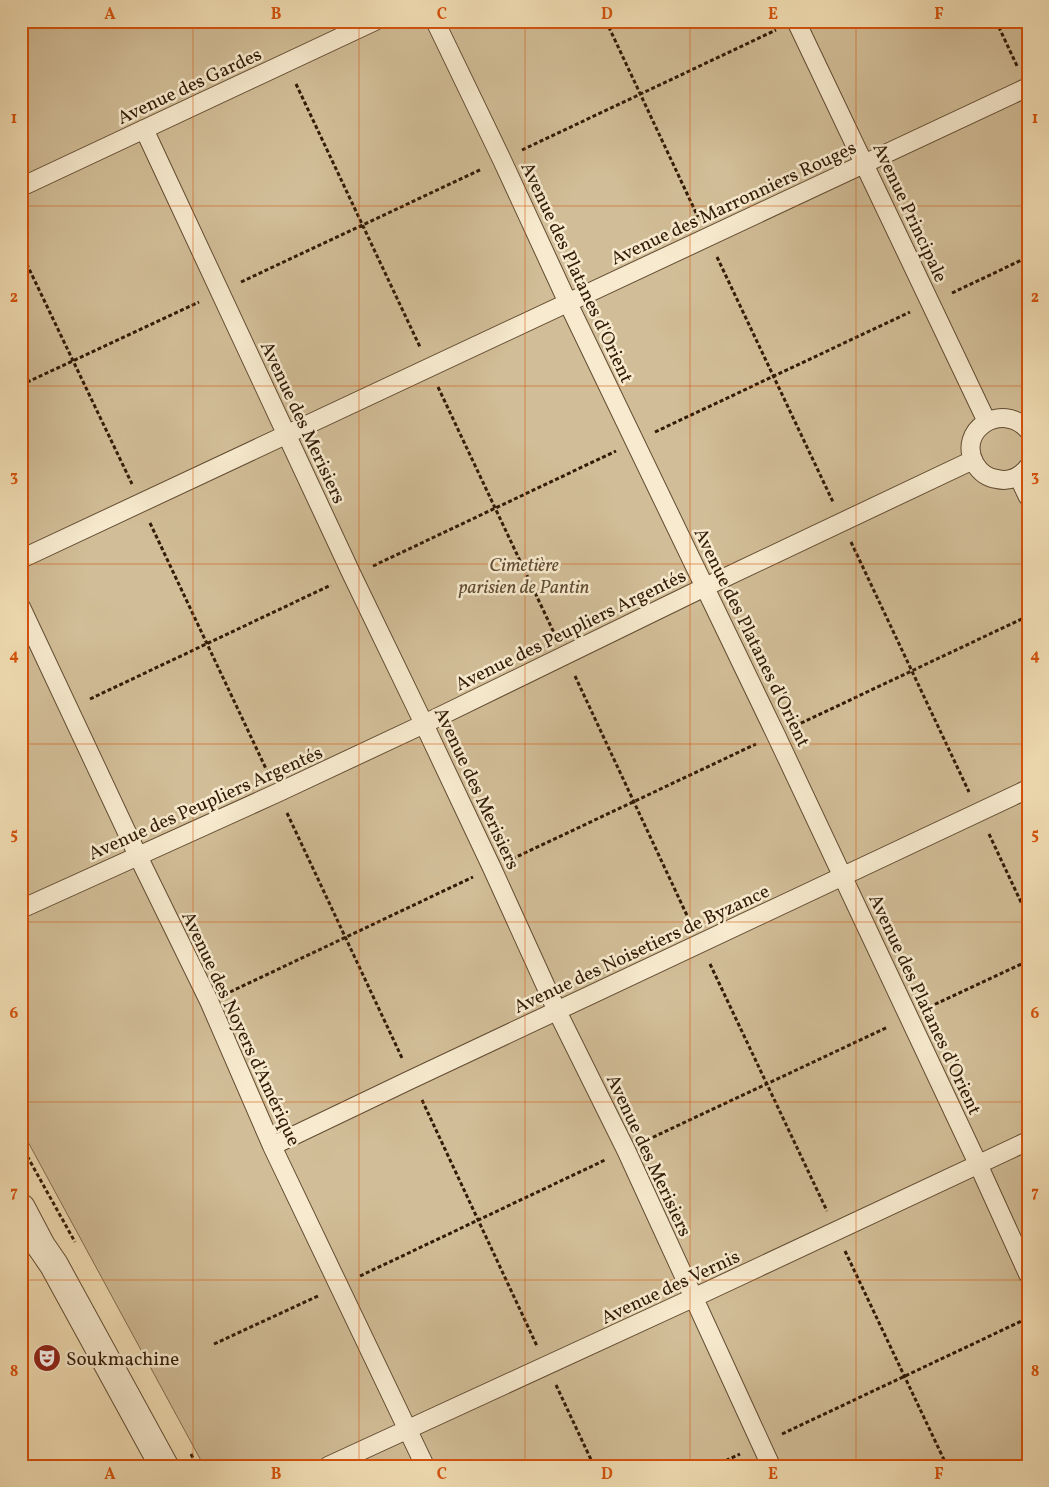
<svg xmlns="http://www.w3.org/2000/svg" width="1049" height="1487" font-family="Vollkorn,serif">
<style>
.green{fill:#d1bd97;stroke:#826c4f}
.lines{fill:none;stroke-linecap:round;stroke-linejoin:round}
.lane-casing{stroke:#624c32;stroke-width:20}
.street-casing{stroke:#624c32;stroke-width:30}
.path{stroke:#321b07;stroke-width:3;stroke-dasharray:4 2.5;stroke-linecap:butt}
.lane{stroke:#f7eace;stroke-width:18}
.street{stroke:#f7eace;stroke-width:28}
.grid{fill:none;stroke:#d6530c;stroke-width:1;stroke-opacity:0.55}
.labels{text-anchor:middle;stroke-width:5;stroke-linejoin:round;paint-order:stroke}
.street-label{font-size:19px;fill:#321b07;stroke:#f7eace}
.park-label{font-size:19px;font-style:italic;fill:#624c32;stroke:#f7eace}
.poi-label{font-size:19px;fill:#321b07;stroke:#f7eace;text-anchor:start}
.neatline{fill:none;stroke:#d6530c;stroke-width:2}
.grid-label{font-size:16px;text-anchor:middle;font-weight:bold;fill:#d6530c}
</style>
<rect width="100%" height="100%" fill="#f2deb4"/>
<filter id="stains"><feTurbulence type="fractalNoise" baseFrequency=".004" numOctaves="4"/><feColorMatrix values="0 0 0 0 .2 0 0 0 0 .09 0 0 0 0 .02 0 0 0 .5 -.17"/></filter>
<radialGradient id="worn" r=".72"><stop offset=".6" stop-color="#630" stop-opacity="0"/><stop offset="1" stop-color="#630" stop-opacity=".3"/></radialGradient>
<path class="green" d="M21,21H1028V1466H204L21,1129Z"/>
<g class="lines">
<g class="lane-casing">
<path id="lane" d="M435,21L502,160L568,303L776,735L978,1164L1028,1274
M796,21L987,422
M144,129L352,575L424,724L492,868L557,1011L626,1150L771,1466
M21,187L375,21
M1028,430C1002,401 956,430 975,464C980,472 987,478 997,479C1009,482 1020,477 1028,467
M1018,476L1028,497
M21,559L1028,87
M21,607L138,856L209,1001L272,1146L425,1466
M21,909L277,793L424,724L705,587L973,460
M272,1146L412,1079L1028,789
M328,1466L693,1298L1028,1141"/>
</g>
<g class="street-casing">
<path id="street" d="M21,1208L41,1246L54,1265L164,1466"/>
</g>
<path class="path" d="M606,21L698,217
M996,21L1018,68
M296,84L420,347
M522,150L776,30
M21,252L132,484
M717,257L833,502
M241,282L482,169
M952,293L1028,257
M21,385L199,302
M438,387L555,635
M655,432L910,312
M150,523L268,773
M851,542L969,792
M373,566L616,451
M575,676L691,924
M90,699L331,585
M795,726L1028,616
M287,813L402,1058
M989,834L1028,917
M512,859L756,744
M710,964L827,1211
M230,992L473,877
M929,1007L1028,961
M422,1100L537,1346
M647,1140L888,1027
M21,1145L75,1242
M845,1251L947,1466
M360,1276L605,1160
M214,1344L318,1296
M556,1385L594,1466
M782,1434L1028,1318
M191,1454L197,1466
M714,1466L740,1454"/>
<use href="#lane" class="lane"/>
<use href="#street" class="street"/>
</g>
<path class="grid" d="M193,21V1466M359,21V1466M525,21V1466M690,21V1466M856,21V1466M21,206H1028M21,386H1028M21,564H1028M21,744H1028M21,922H1028M21,1102H1028M21,1280H1028"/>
<defs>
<g id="theatre-disc" transform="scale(1.4375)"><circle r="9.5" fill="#8f2418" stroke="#f7eace"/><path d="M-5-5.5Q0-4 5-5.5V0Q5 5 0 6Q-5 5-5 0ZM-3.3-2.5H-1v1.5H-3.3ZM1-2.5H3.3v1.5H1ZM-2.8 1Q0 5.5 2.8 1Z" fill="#fff"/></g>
</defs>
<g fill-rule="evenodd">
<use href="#theatre-disc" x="47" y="1358"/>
</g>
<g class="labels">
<g class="street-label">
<text transform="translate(189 85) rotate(-25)" y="7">Avenue des Gardes</text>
<text transform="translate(733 202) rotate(-25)" y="7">Avenue des Marronniers Rouges</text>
<text transform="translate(911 212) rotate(65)" y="7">Avenue Principale</text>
<text transform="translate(578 272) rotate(65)" y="7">Avenue des Platanes d'Orient</text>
<text transform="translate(304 422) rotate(65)" y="7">Avenue des Merisiers</text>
<text transform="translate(570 629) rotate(-26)" y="7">Avenue des Peupliers Argentés</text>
<text transform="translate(753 637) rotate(64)" y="7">Avenue des Platanes d'Orient</text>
<text transform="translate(478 788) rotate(65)" y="7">Avenue des Merisiers</text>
<text transform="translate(205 802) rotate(-24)" y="7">Avenue des Peupliers Argentés</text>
<text transform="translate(641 948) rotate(-25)" y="7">Avenue des Noisetiers de Byzance</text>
<text transform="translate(926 1004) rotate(65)" y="7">Avenue des Platanes d'Orient</text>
<text transform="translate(242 1028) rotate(65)" y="7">Avenue des Noyers d'Amérique</text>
<text transform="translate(650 1155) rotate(65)" y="7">Avenue des Merisiers</text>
<text transform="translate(670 1286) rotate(-25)" y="7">Avenue des Vernis</text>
</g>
<g class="park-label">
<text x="524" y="571">Cimetière<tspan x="524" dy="22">parisien de Pantin</tspan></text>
</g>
<g class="poi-label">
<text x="66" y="1365">Soukmachine</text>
</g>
</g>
<rect width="1049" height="1487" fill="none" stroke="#f2deb4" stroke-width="55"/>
<rect x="28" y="28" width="994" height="1432" class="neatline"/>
<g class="grid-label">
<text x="110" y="19">A</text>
<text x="276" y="19">B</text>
<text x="442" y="19">C</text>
<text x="607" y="19">D</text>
<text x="773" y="19">E</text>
<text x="939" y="19">F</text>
<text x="14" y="123">1</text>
<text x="1035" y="123">1</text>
<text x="14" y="302">2</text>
<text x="1035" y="302">2</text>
<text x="14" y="481">3</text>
<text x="1035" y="481">3</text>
<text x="14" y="660">4</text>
<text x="1035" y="660">4</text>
<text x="14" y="839">5</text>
<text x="1035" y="839">5</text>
<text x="14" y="1018">6</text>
<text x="1035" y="1018">6</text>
<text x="14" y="1197">7</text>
<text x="1035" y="1197">7</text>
<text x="14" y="1376">8</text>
<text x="1035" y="1376">8</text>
<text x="110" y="1479">A</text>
<text x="276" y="1479">B</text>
<text x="442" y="1479">C</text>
<text x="607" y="1479">D</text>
<text x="773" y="1479">E</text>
<text x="939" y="1479">F</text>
</g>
<rect width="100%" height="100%" filter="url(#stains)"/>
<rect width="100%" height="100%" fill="url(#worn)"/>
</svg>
